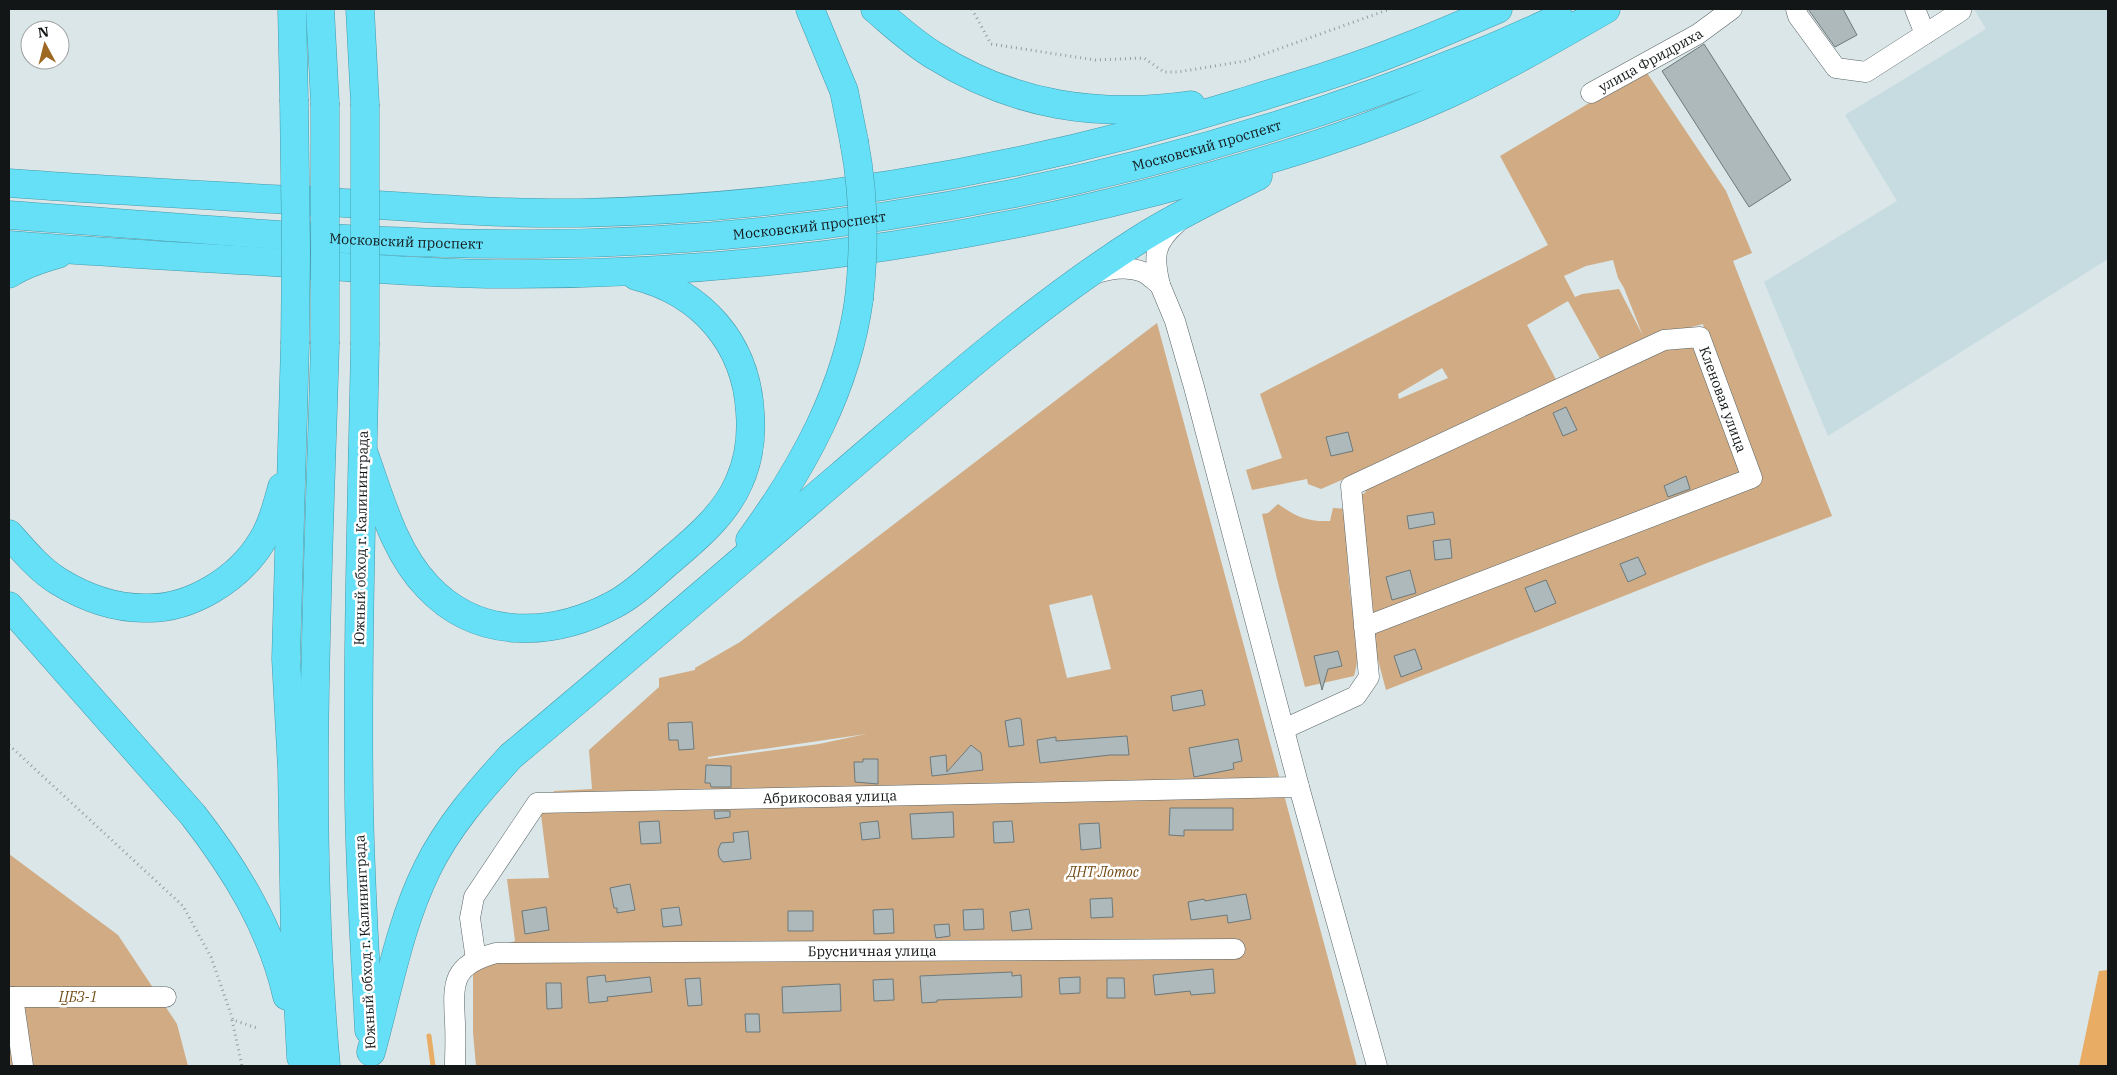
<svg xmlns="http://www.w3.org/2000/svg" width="2117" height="1075" font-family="'IBM Plex Serif',serif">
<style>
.built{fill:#c7dce1}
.green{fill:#d0ab83;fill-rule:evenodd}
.water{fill:#e9ac64}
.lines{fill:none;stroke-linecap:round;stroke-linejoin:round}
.stream{stroke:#e9ac64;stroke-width:5}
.building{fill:#adb9bb;stroke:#6d797b}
.minor-casing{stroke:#596466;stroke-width:21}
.highway-casing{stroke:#4899a9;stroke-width:29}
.path{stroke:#949e9f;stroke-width:3;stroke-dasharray:1 4;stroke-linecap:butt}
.minor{stroke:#fff;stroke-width:20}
.highway{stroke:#65e0f7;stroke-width:28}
.highway-bridge-casing{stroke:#4899a9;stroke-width:29;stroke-linecap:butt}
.highway-bridge{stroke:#65e0f7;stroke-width:28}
.labels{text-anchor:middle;stroke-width:5;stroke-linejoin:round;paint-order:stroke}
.street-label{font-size:14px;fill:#121617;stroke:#fff}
.park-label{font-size:14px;font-style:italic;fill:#724913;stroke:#fff}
</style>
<rect width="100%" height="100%" fill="#dae6e8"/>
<path class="built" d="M1974,9H2108V259L1828,436L1764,282L1897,201L1845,115L1986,29Z"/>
<path class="green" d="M1645,70L1726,191L1752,253L1733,261L1832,516L1707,563L1386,690L1371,634L1756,483L1716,372L1703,324L1673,332L1603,364L1568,301L1527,325L1559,385L1321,489L1308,484L1307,479L1252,490L1246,470L1282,458L1260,394L1548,245L1500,156ZM1613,260L1618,278L1624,288L1643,336L1619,289L1582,294L1575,297L1564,276L1586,266ZM1442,368L1448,378L1399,399L1398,394Z
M1157,323L1357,1066H476L473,1032V954L515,941L507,879L549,878L540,807L554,791L592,789L589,750L659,687V678L695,670V668L740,642ZM1092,595L1111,669L1067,678L1049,605ZM866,734L819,744L708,759V757Z
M1693,342L1744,466L1740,480L1366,616L1360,495L1365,493L1371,479L1665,345Z
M1278,504C1297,517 1307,522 1330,521L1333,508L1347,509C1347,536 1347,564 1350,591C1353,620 1363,646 1354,676L1305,687L1277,579L1262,514L1268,513Z
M9,854L118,935L177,1024L188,1066H9Z"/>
<path class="water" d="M2108,970V1066H2079L2099,971Z"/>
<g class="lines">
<path class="stream" d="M429,1036L433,1066"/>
</g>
<path class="building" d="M1808,9H1843L1857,35L1835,47Z
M1704,44L1791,180L1749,207L1662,71Z
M1566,407L1577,430L1563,436L1553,413Z
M1348,432L1353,451L1331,456L1326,437Z
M1686,476L1690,489L1668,497L1664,486Z
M1433,512L1435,524L1409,529L1407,516Z
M1450,539L1452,558L1435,560L1433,541Z
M1638,557L1646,574L1628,582L1620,564Z
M1410,570L1416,593L1392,600L1386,577Z
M1546,580L1556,603L1535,612L1525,588Z
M1415,649L1422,669L1401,677L1394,656Z
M1338,651L1342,666L1328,669L1322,690L1314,656Z
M1202,690L1205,705L1173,711L1171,696Z
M1018,718L1021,719L1024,745L1009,747L1005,721Z
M692,722L694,749L679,750L678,740H669L668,723Z
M1127,736L1129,755H1110L1040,763L1037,740L1056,737V741Z
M1238,739L1242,761L1233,763L1234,769L1194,777L1189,748Z
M971,745L981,753L983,770L932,776L930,757L946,755L947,772Z
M863,759H878V784L855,782L854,762H863Z
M706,765L731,766V787H711L710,783H705Z
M1170,808H1233V830H1184V836L1169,835Z
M714,811H730V817L715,819Z
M953,812L954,837L912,839L910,814Z
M659,821L661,843L641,844L639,822Z
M878,821L880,838L862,840L860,823Z
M1012,821L1014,842L994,843L993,822Z
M1099,823L1101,848L1081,850L1079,824Z
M748,831L751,859L723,862L719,857L718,850L721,843L734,842L733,833Z
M630,884L635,910L617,913V908H614L610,888Z
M1246,894L1251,919L1228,923L1227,915L1191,920L1188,902L1204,899L1205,901Z
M1112,898L1113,917L1091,918L1090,899Z
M546,907L549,930L525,934L522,911Z
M679,907L682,925L663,927L661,909Z
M893,909L894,933L874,934L873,910Z
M983,909L984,929L964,930L963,910Z
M1029,909L1032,929L1012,931L1010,912Z
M788,911H813V931H788Z
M949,924L950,936L936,938L934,925Z
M1213,969L1215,993L1191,995L1190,991L1155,995L1153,975Z
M1012,972V976L1021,975L1022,997L937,1000V1002L922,1003L920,976Z
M605,975L606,982L650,977L652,992L607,997L608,1001L589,1003L587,977Z
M1080,977V993L1060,994L1059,978Z
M700,978L702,1005L688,1006L685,979Z
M1107,978H1124L1125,998H1107Z
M893,979L894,1000L874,1001L873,980Z
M546,983H561L562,1008L547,1009Z
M840,984L841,1011L783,1013L782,987Z
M745,1014H759L760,1032H746Z"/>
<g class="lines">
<g class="minor-casing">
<g id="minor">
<path d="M1796,9L1798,16L1836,68L1866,72L1961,11L1960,9"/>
<path d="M1915,9L1925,34"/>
<path id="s1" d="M1591,93L1698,34L1732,9"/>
<path d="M1094,274C1109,269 1128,266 1143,272C1149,275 1155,281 1160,285C1153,256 1154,243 1177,223"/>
<path d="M1160,285L1175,321L1194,387L1299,787L1377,1066"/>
<path id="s2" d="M1284,729L1356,696L1369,677L1351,486L1664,340L1700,337L1752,478L1364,627"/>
<path id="s3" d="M476,960L470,918L474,897L537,803L1299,787"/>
<path d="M9,997H166"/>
<path d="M13,997L23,1066"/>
<path id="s4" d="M455,1066C455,1052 456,1038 455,1023C453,983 451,965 496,953L1235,949"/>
</g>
</g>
<g class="highway-casing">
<g id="highway">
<path d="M292,9L294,99"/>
<path d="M320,9L325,103"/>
<path d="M360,9L365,104"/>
<path d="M810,9L844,91L854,141"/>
<path d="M875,9C894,25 913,43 935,56C1015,106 1098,118 1191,105"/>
<path d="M9,183C115,191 222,196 329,202C412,207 496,214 580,213C804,208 1027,169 1240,103C1296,86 1353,69 1407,47C1438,35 1468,22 1498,9"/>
<path id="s5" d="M9,215C183,227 358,245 533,244C854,242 1174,175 1472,56C1501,45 1530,31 1559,18"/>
<path d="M9,245C97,252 185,257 272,262C347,267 421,273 495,274C735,276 974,243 1205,178C1287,155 1369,130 1446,95C1501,70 1554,39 1606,9"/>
<path d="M9,274C24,264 40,259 58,254"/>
<path d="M295,344L286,659L292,769L295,940L301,1057"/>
<path d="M325,344C318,584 304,826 326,1066"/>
<path d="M365,345C362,496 357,648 359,799C360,876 365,953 369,1030"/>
<path d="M363,451C380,497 393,551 428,587C479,641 554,637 615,604C636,593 654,574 672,559C697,538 726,513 739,482C749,460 752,436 750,412C746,343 702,293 636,276"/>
<path d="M9,534C24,551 39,569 58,581C84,597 114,608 144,608C190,610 239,579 262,541C272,525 277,505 282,487"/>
<path d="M750,540C803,468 847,388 859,299"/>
<path d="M9,606L193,815C235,869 272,929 287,996"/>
<path d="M371,1052C388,991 399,926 427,869C448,826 479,791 511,756C622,664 731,569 841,475C937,393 1033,307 1140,239C1178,215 1218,196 1258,176"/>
</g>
</g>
<path class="path" d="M972,9L991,44L1095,60L1144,58L1164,72H1178L1245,61L1390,9
M9,745L183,906L211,957L233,1020L257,1028
M232,1020L242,1066"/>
<use href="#minor" class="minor"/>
<use href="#highway" class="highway"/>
<g class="highway-bridge-casing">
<path id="highway-bridge" d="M294,99L296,250L295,344
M325,103V344
M365,104V345
M854,141C864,193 865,246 859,299"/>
</g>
<use href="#highway-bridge" class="highway-bridge"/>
</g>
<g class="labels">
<g class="street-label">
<text dy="5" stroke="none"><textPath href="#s1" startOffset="68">улица Фридриха</textPath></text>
<text dy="5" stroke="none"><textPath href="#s5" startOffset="1208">Московский проспект</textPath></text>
<text dy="5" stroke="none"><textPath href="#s5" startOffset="802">Московский проспект</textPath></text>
<text dy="5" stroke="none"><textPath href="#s5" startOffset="398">Московский проспект</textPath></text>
<text dy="5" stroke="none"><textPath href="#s2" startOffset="742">Кленовая улица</textPath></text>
<text transform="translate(361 538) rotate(-89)" y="5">Южный обход г. Калининграда</text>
<text dy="5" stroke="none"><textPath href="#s3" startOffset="470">Абрикосовая улица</textPath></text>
<text transform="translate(365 942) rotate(-93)" y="5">Южный обход г. Калининграда</text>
<text dy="5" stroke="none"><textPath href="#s4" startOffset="512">Брусничная улица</textPath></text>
</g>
<g class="park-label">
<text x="1103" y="877">ДНТ Лотос</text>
<text x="78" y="1002">ЦБЗ-1</text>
</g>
</g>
<rect width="2117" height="1075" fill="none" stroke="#121617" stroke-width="20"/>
<g transform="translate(45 45) rotate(353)"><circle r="24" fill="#ffffff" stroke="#a0a2a2"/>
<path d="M0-4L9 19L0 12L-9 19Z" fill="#9d6821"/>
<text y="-8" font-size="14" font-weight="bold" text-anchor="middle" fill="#121617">N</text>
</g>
</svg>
